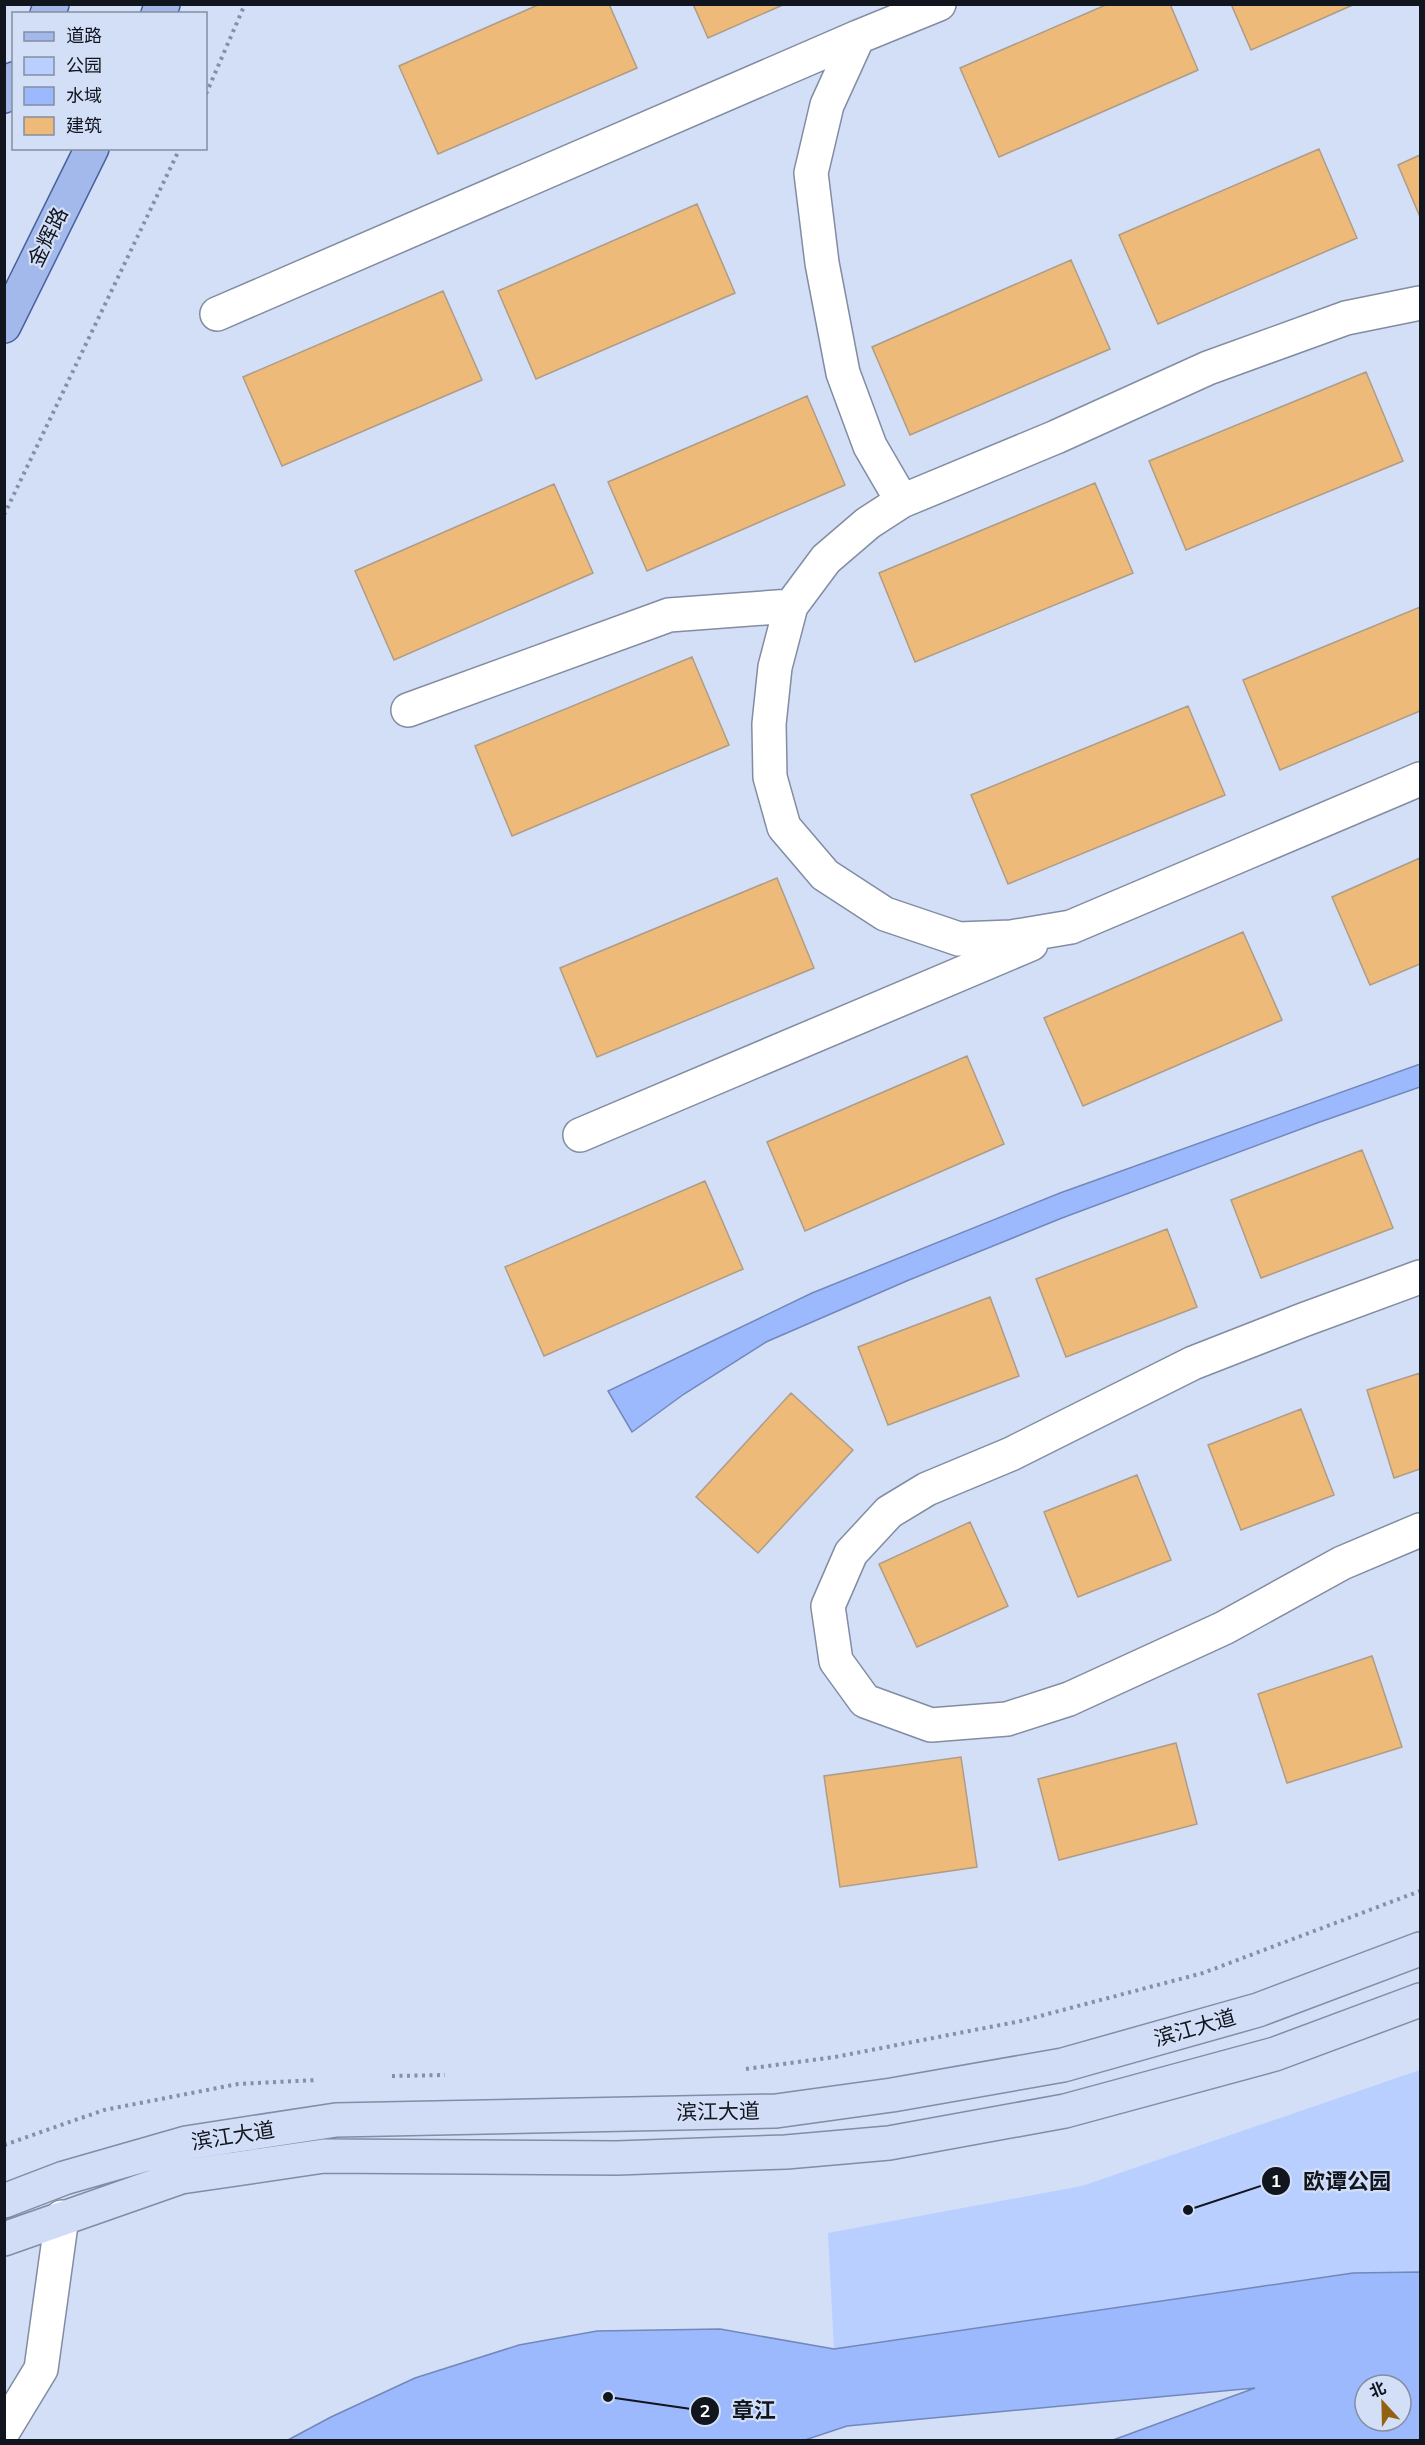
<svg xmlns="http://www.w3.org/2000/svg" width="1425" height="2445" font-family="Mulish,'Noto Sans SC',sans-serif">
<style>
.green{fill:#b9cfff}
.water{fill:#9cb9fd;stroke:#7288ba;stroke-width:1.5;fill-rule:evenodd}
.building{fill:#eeba79;stroke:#ae9c87;stroke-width:1.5}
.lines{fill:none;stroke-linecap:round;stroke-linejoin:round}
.minor-casing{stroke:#828ca2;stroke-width:36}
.secondary-casing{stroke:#828ca2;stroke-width:36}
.primary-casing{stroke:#48619c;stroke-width:36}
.path{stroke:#878fa2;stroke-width:4;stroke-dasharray:3 4.5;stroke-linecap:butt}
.minor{stroke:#fff;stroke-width:33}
.secondary{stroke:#d1dcf6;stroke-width:33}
.primary{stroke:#a3b9ec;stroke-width:33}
.labels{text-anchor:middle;stroke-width:4.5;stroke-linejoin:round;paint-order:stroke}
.street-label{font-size:21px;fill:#11151d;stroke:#d3def7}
.leader{fill:none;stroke:#11151d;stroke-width:2}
.callout-dot{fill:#11151d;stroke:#d3def7;stroke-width:2}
.mark-label{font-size:18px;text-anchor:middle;font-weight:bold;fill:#fff}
.callout-label{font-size:22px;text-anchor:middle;font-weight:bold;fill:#11151d;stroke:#d3def7;stroke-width:4.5;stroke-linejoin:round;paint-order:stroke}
</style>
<rect width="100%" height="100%" fill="#d3def7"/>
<path class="green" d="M1420,2070V2272L1353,2273L834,2349L828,2233L1082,2186Z"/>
<path class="water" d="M1420,1064V1087L1317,1123L1062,1218L909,1280L766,1342L684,1394L632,1432L608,1391L812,1293L1060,1193Z
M1420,2272V2440H1113L1255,2388L847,2426L805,2440H288L331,2417L415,2378L519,2345L597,2331L720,2329L834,2349L1353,2273ZM1365,2385H1401V2421H1365Z"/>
<path class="building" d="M540,4H609L637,68L438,154L399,66Z
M693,4H785L708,38Z
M1108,4H1170L1198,70L999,157L960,68Z
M1231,4H1355L1251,50Z
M1319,149L1357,238L1158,324L1119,235Z
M1420,155V217L1398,165Z
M697,204L735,293L536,379L498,291Z
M1071,260L1110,349L910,435L872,347Z
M443,291L482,380L282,466L243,377Z
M1366,372L1403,461L1186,550L1149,461Z
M807,396L845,485L647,571L608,482Z
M1095,483L1133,573L915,662L879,573Z
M554,484L593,573L394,660L355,571Z
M1420,607V711L1280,770L1243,680Z
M692,657L729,745L512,836L475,746Z
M1188,706L1225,795L1008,884L971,795Z
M1420,858V964L1370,985L1332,897Z
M777,878L814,968L597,1057L560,968Z
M1243,932L1282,1020L1083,1106L1044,1018Z
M967,1056L1004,1144L805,1231L767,1142Z
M1362,1150L1393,1228L1261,1278L1231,1200Z
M705,1181L743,1269L544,1356L505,1267Z
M1167,1229L1197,1307L1066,1357L1036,1279Z
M990,1297L1019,1376L888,1425L858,1347Z
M1420,1373V1469L1394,1478L1367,1390Z
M791,1393L853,1450L758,1553L696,1497Z
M1301,1409L1334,1495L1241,1530L1208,1445Z
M1137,1475L1171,1560L1078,1597L1044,1512Z
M970,1522L1008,1606L917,1647L879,1564Z
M1372,1656L1402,1747L1287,1783L1258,1694Z
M1176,1743L1197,1824L1059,1860L1038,1779Z
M961,1757L977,1867L840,1887L824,1776Z"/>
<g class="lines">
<g class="minor-casing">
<path id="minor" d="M1420,303L1346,318L1208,368L1056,437L902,501L868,523L826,559L791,606L775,667L769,724L770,777L784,827L825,875L885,914L959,939L1011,937L1071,927L1420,779
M217,314L858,37
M902,501L870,446L843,373L822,263L811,173L827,105L858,37L939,4
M408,710L669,615L791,606
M580,1135L1031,944
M1420,1277L1303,1320L1193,1363L1011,1454L927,1489L889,1512L851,1553L828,1606L836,1661L865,1701L931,1725L1007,1719L1069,1699L1224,1628L1342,1563L1420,1530
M4,2430L41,2369L62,2217"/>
</g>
<g class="secondary-casing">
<path id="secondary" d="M4,2201L64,2178L186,2143L336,2120L776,2111L892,2095L1063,2065L1258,2010L1420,1949
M4,2239L181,2177L324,2156L617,2158L786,2152L889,2143L1065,2111L1275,2054L1420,2000"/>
</g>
<g class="primary-casing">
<path id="primary" d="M47,14L52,4
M158,14L163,4
M4,96L14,79
M4,326L92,148"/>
</g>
<path class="path" d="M206,94L245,4
M4,515L180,148
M746,2069L835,2057L1021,2021L1203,1973L1420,1891
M392,2076L445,2075
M4,2145L104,2110L238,2084L316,2080"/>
<use href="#minor" class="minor"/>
<use href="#secondary" class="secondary"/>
<use href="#primary" class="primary"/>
</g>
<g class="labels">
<g class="street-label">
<text transform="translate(48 237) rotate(-64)" y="7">金辉路</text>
<text transform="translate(1195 2028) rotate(-16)" y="7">滨江大道</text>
<text transform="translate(718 2112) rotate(-1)" y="7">滨江大道</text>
<text transform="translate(233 2136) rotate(-9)" y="7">滨江大道</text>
</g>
</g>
<path class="leader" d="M1188 2210L1276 2181M608 2397L705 2411"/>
<g class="callout-dot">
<circle cx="1188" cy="2210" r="6"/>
<circle cx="608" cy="2397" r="6"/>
<circle cx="1276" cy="2181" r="15"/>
<circle cx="705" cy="2411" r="15"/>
</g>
<g class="mark-label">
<text x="1276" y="2187">1</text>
<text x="705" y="2417">2</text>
</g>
<g class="callout-label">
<text x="1347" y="2189">欧谭公园</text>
<text x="754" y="2418">章江</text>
</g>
<rect width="1425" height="2445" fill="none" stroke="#11151d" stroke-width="12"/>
<rect x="12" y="12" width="195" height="138" fill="#d3def7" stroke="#858ea0" stroke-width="1.5"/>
<rect x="24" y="32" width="30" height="9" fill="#a3b9ec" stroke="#858ea0" stroke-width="1.5"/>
<text x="66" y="42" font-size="18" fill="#11151d">道路</text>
<rect x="24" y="57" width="30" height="18" fill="#b9cfff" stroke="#858ea0" stroke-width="1.5"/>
<text x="66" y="72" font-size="18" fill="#11151d">公园</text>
<rect x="24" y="87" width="30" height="18" fill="#9cb9fd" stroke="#858ea0" stroke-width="1.5"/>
<text x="66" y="102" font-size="18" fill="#11151d">水域</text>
<rect x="24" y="117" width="30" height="18" fill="#eeba79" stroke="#858ea0" stroke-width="1.5"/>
<text x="66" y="132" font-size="18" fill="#11151d">建筑</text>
<g transform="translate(1383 2403) rotate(338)"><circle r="28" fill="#d3def7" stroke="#858ea0" stroke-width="1.5"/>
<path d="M0-4.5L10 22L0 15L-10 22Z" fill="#936112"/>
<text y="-9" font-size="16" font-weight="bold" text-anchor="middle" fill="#11151d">北</text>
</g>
</svg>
